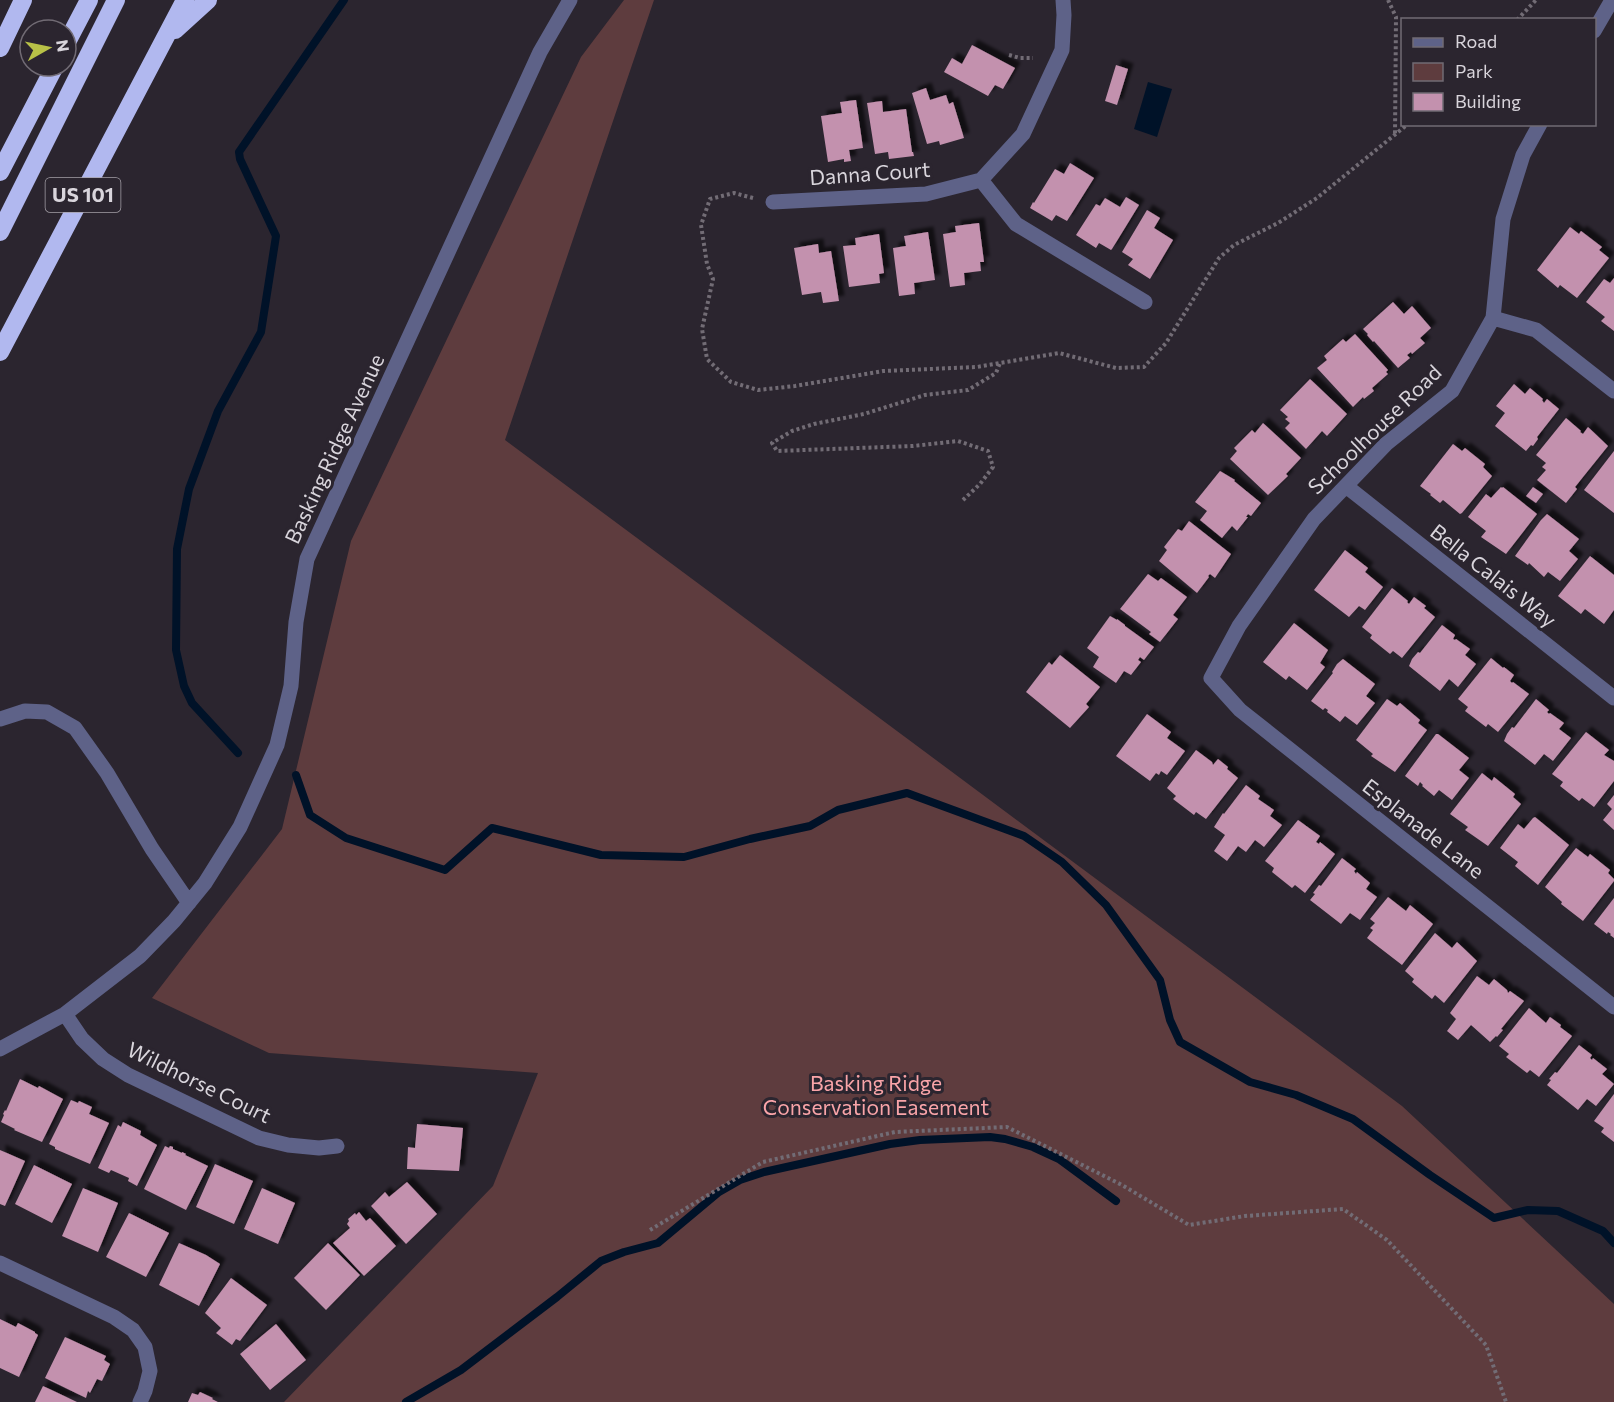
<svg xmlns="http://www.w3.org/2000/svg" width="1614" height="1402" font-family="Commissioner,sans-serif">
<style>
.green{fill:#5e3c3e}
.water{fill:#001228}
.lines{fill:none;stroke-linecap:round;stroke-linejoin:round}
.stream{stroke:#001228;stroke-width:8}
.building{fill:#c391ae;filter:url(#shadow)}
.path{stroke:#726c75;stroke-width:4;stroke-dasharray:3 3;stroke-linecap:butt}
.minor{stroke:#5e6288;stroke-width:15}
.highway{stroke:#b1b8ef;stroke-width:18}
.labels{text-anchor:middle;stroke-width:6;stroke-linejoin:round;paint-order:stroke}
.shield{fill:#2b252f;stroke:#a5a0a8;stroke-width:1.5}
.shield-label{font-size:20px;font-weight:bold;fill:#d9d5dc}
.street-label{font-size:21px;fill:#d9d5dc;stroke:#2b252f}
.park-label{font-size:21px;fill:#f9a4a8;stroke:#2b252f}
</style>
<defs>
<filter id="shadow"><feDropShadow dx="5.5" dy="-5.5" stdDeviation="1.5" flood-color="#0009"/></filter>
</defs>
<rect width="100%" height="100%" fill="#2b252f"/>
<path class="green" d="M624,0H654L505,440L1402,1106L1614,1304V1402H284L493,1186L538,1073L269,1053L152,998L282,829L351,541L581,57Z"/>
<path class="water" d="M1148,82L1172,89L1157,137L1134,129Z"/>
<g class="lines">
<path class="stream" d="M238,753L192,703L184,686L176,650L177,549L189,489L218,411L261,332L276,236L240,159L239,152L344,0
M296,775L310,815L346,838L445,870L492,828L601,855L684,857L750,839L810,826L838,810L907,793L1024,836L1062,862L1106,905L1160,980L1170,1020L1180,1042L1250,1082L1296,1095L1353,1119L1430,1175L1494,1218L1528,1210L1558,1211L1603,1231L1614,1243
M406,1402L461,1370L557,1297L601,1261L624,1252L658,1243L719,1192L740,1180L764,1172L890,1144L920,1140L990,1137L1005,1139L1033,1147L1059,1159L1116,1201"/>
</g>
<path class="building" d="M972,45L1015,68L1003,89L995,85L988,96L944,72L952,58L962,64Z
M1116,65L1128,69L1117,105L1105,101Z
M926,88L930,100L946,95L949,104L953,102L964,138L940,145L939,141L927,144L912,93Z
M856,100L863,148L849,150L851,161L844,162V159L828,162L821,116L842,113L840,102Z
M882,101L883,112L906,109L912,152H913L914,156L889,159L888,152L875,154L867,103Z
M1070,163L1094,178L1067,221L1056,215L1052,221L1030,208L1033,202L1034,203L1055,169L1064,174Z
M1126,197L1139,205L1112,249L1111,250L1099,243L1096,248L1076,235L1096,204L1100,206L1105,198L1120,207Z
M1147,210L1160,218L1154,228L1173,240L1150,279L1128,265L1133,259L1122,252Z
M979,223L984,262H980L981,271L964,273L965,285L950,287L943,234L956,232L955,226Z
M1570,227L1579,234L1581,231L1602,247L1599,250L1609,258L1577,298L1560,285L1558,288L1537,270Z
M928,232L935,280L914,283L915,294L899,296L893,248L906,246L904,236Z
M879,234L884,273L879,274L880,283L849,287L843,246L856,245L855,238Z
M818,244L819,253L831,251L839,301L823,303L821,292L802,295L794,248Z
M1614,278V331L1601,321L1605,317L1586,302L1604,279L1610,283Z
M1393,302L1404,314L1412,306L1431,328L1420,338L1425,343L1412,354L1411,352L1407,355L1410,358L1398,368L1374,341L1373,342L1367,335L1368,334L1363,329Z
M1355,334L1388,370L1386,372L1388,374L1372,388L1374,391L1364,399L1363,397L1353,407L1317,368L1327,360L1324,356L1343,339L1346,342Z
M1310,379L1347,414L1327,436L1322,431L1306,449L1285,428L1290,423L1285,419L1288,417L1280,410Z
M1514,384L1525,394L1530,388L1543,399L1542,400L1544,403L1547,399L1559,409L1537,437L1538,439L1533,446L1531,445L1526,451L1495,426L1505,413L1496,406Z
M1566,418L1581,431L1580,432L1583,434L1588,427L1608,446L1575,487L1577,489L1566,503L1537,480L1546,470L1542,467L1546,463L1536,455Z
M1263,423L1301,458L1286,474L1288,476L1268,495L1230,459L1237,451L1234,448L1252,430L1255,433Z
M1453,444L1462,451L1465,448L1485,464L1483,467L1492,476L1462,513L1460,514L1443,500L1440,503L1430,495L1431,494L1420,486Z
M1614,451V513L1584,490Z
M1220,471L1235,480L1234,481L1261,503L1251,516L1248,514L1246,517H1248L1237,531L1232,526L1222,538L1200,520L1207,511L1195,502Z
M1501,487L1502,488L1503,487L1537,514L1506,554L1481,537L1486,531L1468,517L1486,494L1491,498Z
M1533,487L1543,494L1536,503L1526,496Z
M1547,514L1579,539L1569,551L1578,559L1560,581L1548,572L1544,577L1529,563L1528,565L1515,556L1541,520Z
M1189,521L1231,554L1215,578L1210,574L1208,576L1209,577L1197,593L1159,561L1167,550L1164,547L1178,529L1182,531Z
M1345,550L1368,568L1365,572L1383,587L1365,610L1359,606L1349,617L1314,590Z
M1590,556L1614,575V610L1604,624L1585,609L1581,614L1558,596Z
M1148,574L1158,581L1161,578L1187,597L1173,615L1178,619L1160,642L1149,634L1151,632L1120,609Z
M1392,588L1408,601L1407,602L1409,604L1414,597L1426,606L1424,608L1435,617L1402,658L1393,651L1390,654L1370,638L1372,635L1362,627Z
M1110,616L1117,620V619L1125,625V626L1154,647L1144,660L1140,657L1138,660L1141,662L1131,675L1124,671L1116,683L1093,667L1099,657L1087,648Z
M1294,623L1328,650L1320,663L1325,667L1307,690L1289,676L1286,680L1263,662Z
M1442,625L1455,635L1453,639L1455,640L1456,639L1470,649L1465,655L1476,664L1458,687L1449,679L1440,691L1409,666L1412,659L1418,652L1420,653Z
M1060,655L1100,687L1086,704L1089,707L1070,728L1026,692L1049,662L1052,665Z
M1491,658L1503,668L1504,667L1514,675L1510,681L1512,683L1513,682L1529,694L1498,732L1488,724L1486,727L1465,711L1468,707L1458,699Z
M1343,659L1375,684L1366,696L1375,703L1357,725L1345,716L1340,722L1327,712L1328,710L1325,708L1323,710L1311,701L1333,673L1332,672L1337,664Z
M1387,699L1397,706L1400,703L1420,720L1418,723L1427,730L1395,772L1371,756L1373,754L1356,740Z
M1536,699L1549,710L1547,712L1549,714L1550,713L1564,723L1559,729L1571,738L1553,761L1544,754L1535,765L1504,741L1507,734L1512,727L1514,728Z
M1147,714L1171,732L1167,738L1185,751L1167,775L1161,771L1159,775L1156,773L1150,781L1116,756Z
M1586,732L1609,750L1604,755L1614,761V781L1594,807L1582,798L1579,801L1560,786L1563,782L1552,774Z
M1436,734H1438L1469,758L1459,770L1469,778L1452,800L1439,790L1434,796L1422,786L1423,785L1420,782L1418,786L1405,776Z
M1196,750L1212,762L1213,765L1218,759L1228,767L1227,769L1238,778L1206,819L1196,812L1194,815L1173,799L1176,796L1167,788Z
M1482,773L1492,781L1494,777L1515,794L1513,797L1521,804L1488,846L1465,830L1468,827L1450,814Z
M1246,785L1260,796L1258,799L1274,810L1270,816L1282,825L1264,847L1255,840L1246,852L1238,846L1227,861L1214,851L1225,835L1214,827L1223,813L1224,814Z
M1614,795V830L1603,820L1612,809L1607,804Z
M1535,817L1569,845L1538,885L1515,866L1518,862L1500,848L1518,824L1524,829L1533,818Z
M1298,820L1320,836L1316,842L1319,844L1320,842L1335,854L1305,893L1295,885L1292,888L1272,872L1274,868L1265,861Z
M1576,848L1588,857L1590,854L1610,870L1608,873L1614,879V881L1583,921L1561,904L1562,902L1545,887Z
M1342,858L1356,869L1354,871L1356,874L1357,872L1370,883L1366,889L1377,897L1360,920L1350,913L1341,924L1310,900L1315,894L1313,893L1319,885L1321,886Z
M1388,897L1406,911L1410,905L1433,924L1402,965L1367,938L1373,930L1370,928L1375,923L1370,919Z
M1614,898V938L1610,935L1611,934L1608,932L1607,934L1594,924Z
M1435,933L1452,948L1457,942L1477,961L1444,1003L1435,995L1432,999L1412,982L1414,979L1405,971Z
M1477,976L1489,985L1494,979L1507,990L1508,993L1510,991L1524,1001L1501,1029L1503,1030L1497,1037L1496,1036L1490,1042L1471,1025L1458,1040L1447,1031L1456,1019L1450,1013Z
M1529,1008L1546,1023L1550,1017L1561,1025L1560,1027L1572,1036L1539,1077L1530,1070L1527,1073L1506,1057L1509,1054L1499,1046Z
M1579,1045L1592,1055L1590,1058L1592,1060L1593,1058L1607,1069L1602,1074L1614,1084L1596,1106L1587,1099L1578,1110L1547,1085L1551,1080L1549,1079L1555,1072L1557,1073Z
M20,1079L38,1088L39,1086L63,1099L42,1142L14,1130L15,1129L1,1122L4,1115L3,1114L5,1110L6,1111Z
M1614,1094V1142L1601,1132L1604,1128L1594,1121Z
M71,1100L78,1103L79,1101L92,1107L89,1114L109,1123L90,1164L55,1149V1147L49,1144Z
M123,1122L141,1131L140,1135L157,1145L137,1186L128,1181L129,1178L111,1170L109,1173L98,1168L118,1125L121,1127Z
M417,1124L463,1128L459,1171L407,1169L408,1147L415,1148Z
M165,1146L169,1148L170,1146L173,1147V1149L182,1153V1152L186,1154L185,1155L208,1166L186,1210L144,1189Z
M0,1150L25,1161L5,1206L0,1204Z
M215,1164L253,1181L234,1224L196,1207Z
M34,1165L72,1184L52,1223L15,1204Z
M407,1182L437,1214L406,1244L371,1206L385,1192L389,1197Z
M83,1188L118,1203L98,1252L62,1236Z
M262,1188L295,1203L278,1244L244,1229Z
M359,1212L366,1221L370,1218L396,1246L364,1276L333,1243L350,1228L347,1224L349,1221L348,1219L355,1213L356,1215Z
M129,1213L169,1233L146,1277L106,1257Z
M179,1243L206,1255L220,1264L199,1306L159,1285Z
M328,1243L360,1275L326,1310L294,1278Z
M231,1278L267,1305L240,1341L236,1339L232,1345L216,1333L221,1328L205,1313Z
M0,1319L16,1327L18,1323L35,1332V1333L38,1335L19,1377L0,1368Z
M276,1324L306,1360L270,1390L240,1354Z
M65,1337L106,1356L104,1360L110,1364L102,1381L97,1379L90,1393L88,1391L86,1398L45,1378Z
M43,1386L77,1402H35Z
M200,1392L213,1398L212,1399L218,1402H188L192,1393L198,1395Z"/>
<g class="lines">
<path class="path" d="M1388,0L1396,17L1395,135
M1517,20L1536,0
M1009,55L1020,58H1033
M753,198L734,193L710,199L701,225L707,264L713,279L702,329L707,359L731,382L758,390L795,386L883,371L977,367L1059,353L1116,368L1144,367L1166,343L1219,258L1234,245L1278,223L1317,198L1408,124
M963,500L980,484L993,467L988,451L958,441L913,446L777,451L772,443L792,431L814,424L864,414L925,395L968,390L996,373L1000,363
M650,1230L763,1162L895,1132L1007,1127L1122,1185L1189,1225L1245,1216L1343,1209L1387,1240L1486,1345L1506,1402"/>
<path class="minor" d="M1594,31L1612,0
M1540,124L1523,155L1503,219L1493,318L1452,391L1386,444L1314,519L1239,626L1211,678L1240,710L1614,1007
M981,180L1016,224L1145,302
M773,202L926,194L981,180L1023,134L1062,50L1064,15L1063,0
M1493,318L1536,330L1614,391
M1346,486L1614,698
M0,719L25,711L47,712L75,728L107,773L152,849L189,903
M65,1014L82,1039L103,1059L128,1075L259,1138L288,1145L319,1148L337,1146
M0,1049L65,1014L140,956L174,921L205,883L240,827L277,745L291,686L296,622L307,559L540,52L570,0
M0,1263L114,1317L133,1330L145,1347L150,1371L145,1391L140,1402"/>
<path class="highway" d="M175,30L208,0
M66,44L89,0
M0,48L23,0
M0,172L55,66
M0,232L116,0
M0,352L185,0"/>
</g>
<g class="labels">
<rect class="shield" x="45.5" y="178" width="75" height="34" rx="4.5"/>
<g class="shield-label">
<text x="83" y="202">US 101</text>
</g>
<g class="street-label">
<text transform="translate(870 174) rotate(-4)" y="7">Danna Court</text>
<text transform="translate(1375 430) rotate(-44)" y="7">Schoolhouse Road</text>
<text transform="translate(335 449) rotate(-65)" y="7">Basking Ridge Avenue</text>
<text transform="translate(1493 576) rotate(38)" y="7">Bella Calais Way</text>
<text transform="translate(1423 829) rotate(38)" y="7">Esplanade Lane</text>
<text transform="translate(199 1083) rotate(26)" y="7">Wildhorse Court</text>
</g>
<g class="park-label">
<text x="876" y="1091">Basking Ridge<tspan x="876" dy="24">Conservation Easement</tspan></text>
</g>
</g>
<rect x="1401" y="18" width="195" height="108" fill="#2b252f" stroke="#716b74" stroke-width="1.5"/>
<rect x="1413" y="38" width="30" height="9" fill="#5e6288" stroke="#716b74" stroke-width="1.5"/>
<text x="1455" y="48" font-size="18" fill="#d9d5dc">Road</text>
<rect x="1413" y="63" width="30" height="18" fill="#5e3c3e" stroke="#716b74" stroke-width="1.5"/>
<text x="1455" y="78" font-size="18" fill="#d9d5dc">Park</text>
<rect x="1413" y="93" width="30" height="18" fill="#c391ae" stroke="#716b74" stroke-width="1.5"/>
<text x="1455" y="108" font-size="18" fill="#d9d5dc">Building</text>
<g transform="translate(48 48) rotate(81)"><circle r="28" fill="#2b252f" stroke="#716b74" stroke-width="1.5"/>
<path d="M0-4.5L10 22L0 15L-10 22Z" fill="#b8c147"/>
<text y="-9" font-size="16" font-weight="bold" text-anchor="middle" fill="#d9d5dc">N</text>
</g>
</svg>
